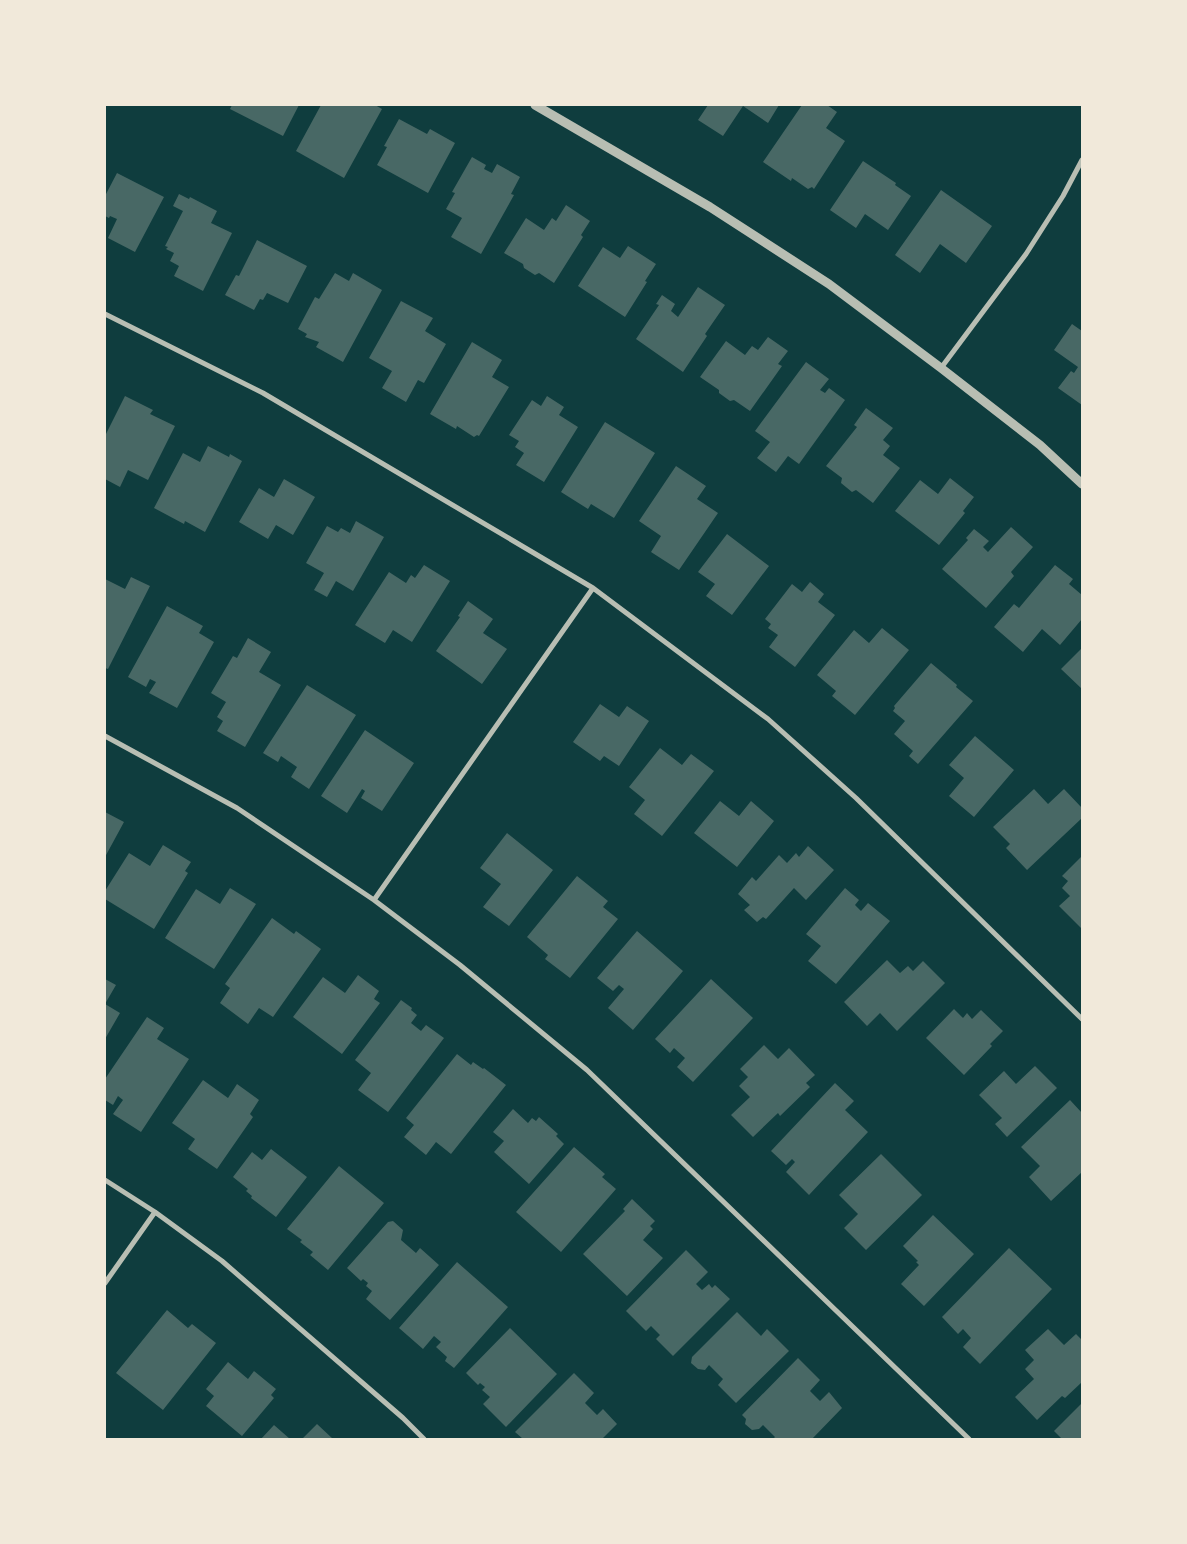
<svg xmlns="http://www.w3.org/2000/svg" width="1187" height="1544" font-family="Overpass,sans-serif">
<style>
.building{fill:#486865}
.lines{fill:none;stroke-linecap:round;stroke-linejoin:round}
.minor{stroke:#b8beb3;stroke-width:5}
.tertiary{stroke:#b8beb3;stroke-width:9}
</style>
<rect width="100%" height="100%" fill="#0f3d3e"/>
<path class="building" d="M232,105H299L283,136L230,109Z
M321,105H375L382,109L344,178L296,151Z
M708,105H779L768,123L743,106L723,136L698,120Z
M802,105H827L837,112L826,128L845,141L814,189L812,187L808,189L792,178L791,181L763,162Z
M399,119L427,134L430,129L455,143L428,193L377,165L387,147L384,146Z
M472,157L486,165L484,169L492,173L497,164L520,177L511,194L514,195L481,254L451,237L462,218L446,209L455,193L452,192Z
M863,161L896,183L895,185L911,196L888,230L865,214L856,228L830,210Z
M117,173L164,197L135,252L108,238L117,219L110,216L109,218L105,216V196Z
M941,190L992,226L966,263L940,244L920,273L895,255Z
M179,194L189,199L190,197L217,211L211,223L232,233L203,291L174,276L179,266L170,261L174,253L166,249L168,247L165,246L183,211L173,206Z
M566,205L590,221L581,235L583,237L554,283L539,273L535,275L524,268L523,264L504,253L526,218L544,230L552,218L556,221Z
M257,240L307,266L288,303L267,293L263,300L260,299L254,310L225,295L236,275L239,276Z
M628,246L656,264L645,281L647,282L625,317L578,286L603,247L620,258Z
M335,273L349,281L353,273L382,290L343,362L316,347L319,342L305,337L307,334L298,329L315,297L319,299Z
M698,287L725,305L705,334L707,336L683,372L636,339L659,305L656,304L662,295L675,304L671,311L678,317Z
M401,301L433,318L425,331L446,344L424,383L418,380L406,402L382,388L392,371L369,358Z
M1072,324L1082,331V405L1058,388L1071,371L1074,373L1078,367L1054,350Z
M768,337L788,351L778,364L782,366L750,411L734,400L730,401L719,393V390L700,377L726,341L745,355L752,346L758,350Z
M472,342L502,360L492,377L509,387L479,436L477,435L474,437L457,426L456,429L430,414Z
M806,362L829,379L820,390L825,393L829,388L845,400L799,464L788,456L776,472L757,458L770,442L755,431Z
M125,396L153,410L150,414L175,426L148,480L128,470L120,487L105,479V436Z
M547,396L564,407L559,415L578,427L544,482L516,465L524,453L515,447L519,441L509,435L532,400L541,406Z
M866,408L893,428L883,440L890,446L883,455L900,468L873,503L856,490L852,492L841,483L842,478L826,466L857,427L854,425Z
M605,422L655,453L614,518L591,504L588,509L561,492Z
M208,446L229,457L230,454L242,461L205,532L185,521L184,524L154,508L183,453L200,462Z
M676,466L706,486L697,499L718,513L679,570L651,552L661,536L639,521Z
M950,478L974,497L963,511L965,513L939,545L895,511L920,480L938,494Z
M284,479L315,497L293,535L276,525L268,539L239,522L259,488L274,497Z
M356,521L384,537L353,591L336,581L327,597L314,590L324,573L306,563L327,526L338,532L341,528L350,533Z
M1011,527L1033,547L1011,572L1014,576L986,608L942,569L968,540L966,538L974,529L989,541L983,547L988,552Z
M727,534L769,566L732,615L706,596L715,584L698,572Z
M424,565L450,581L412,642L393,630L385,643L355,625L389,572L406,583L411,575L415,578Z
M1055,565L1073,579L1069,584L1082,595V619L1060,645L1042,629L1023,652L994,627L1014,604L1019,608Z
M131,577L150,586L108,669L105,668V579L125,589Z
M810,582L824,594L818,602L835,615L795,667L769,647L778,635L768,628L771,624L765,619L792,584L802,592Z
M468,601L493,619L483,633L507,649L482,684L436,651L460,617L458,616Z
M167,606L203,626L199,633L214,642L177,708L149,693L156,682L150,679L146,687L128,677Z
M882,628L909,650L855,715L832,696L836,691L817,675L854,630L869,643Z
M248,638L271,652L259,672L281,685L245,747L217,731L223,721L217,717L226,702L211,693L233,656L237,658Z
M1082,648V689L1061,669Z
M931,663L957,685L956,687L973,701L918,764L909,756L913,751L894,734L905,721L893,711L895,708L894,706Z
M307,685L356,715L309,789L291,777L297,767L281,756L278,762L263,753Z
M600,704L619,717L627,706L649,721L619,766L604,756L600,761L573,742Z
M365,730L414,763L382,811L361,798L365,791L362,789L347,813L321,796Z
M975,736L1014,770L974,817L949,796L964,778L949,765Z
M660,748L682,765L691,754L714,771L662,836L634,814L645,800L629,787Z
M1034,789L1048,804L1064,789L1082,808V818L1027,870L1006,848L1010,844L993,827Z
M720,801L739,816L751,801L774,821L737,867L694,833Z
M105,812L124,822L105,857Z
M507,833L553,870L509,926L483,907L501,884L480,868Z
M163,845L191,862L185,871L188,873L154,929L105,899V891L129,853L150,866Z
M808,846L834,870L806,900L794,888L766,919L763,917L757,922L744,910L750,905L738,894L752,877L756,881L779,855L787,863L796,853L799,857Z
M1082,856V929L1059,906L1070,896L1062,888L1068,881L1062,876Z
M577,876L608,901L603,907L618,919L570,978L545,959L548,955L527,937Z
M230,888L256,904L214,969L165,938L196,889L220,904Z
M845,888L859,900L855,905L861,911L868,903L890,921L836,984L808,961L821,946L806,934Z
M272,918L294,934L296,931L321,949L273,1017L259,1008L248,1024L220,1003L230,988L225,984Z
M637,931L683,971L633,1030L608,1008L624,989L619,985L613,991L597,978Z
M887,960L900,973L908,966L913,971L923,961L945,983L897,1031L880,1013L867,1026L844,1002Z
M358,975L379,991L374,999L380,1003L342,1054L293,1017L323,977L345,993Z
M105,979L116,985L105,1004Z
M711,979L753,1018L693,1082L677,1067L685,1058L674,1048L670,1053L655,1039Z
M401,1000L412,1008L411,1010L417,1015L411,1023L421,1031L426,1025L444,1038L388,1112L358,1090L371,1073L355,1060Z
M105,1004L120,1013L105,1039Z
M954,1009L963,1018L967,1013L972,1019L981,1010L1003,1031L990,1044L992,1046L964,1075L926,1038Z
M147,1017L164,1028L157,1039L189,1059L141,1132L113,1114L123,1100L118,1096L113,1105L105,1100V1079Z
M764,1045L778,1059L789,1048L815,1075L806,1083L810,1087L780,1116L778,1113L753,1137L731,1115L750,1097L739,1086L748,1077L740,1069Z
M457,1054L471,1065L473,1062L483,1069L484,1068L506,1085L451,1154L436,1142L426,1155L404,1137L414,1125L406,1118Z
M1035,1066L1057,1088L1007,1137L995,1124L1002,1118L979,1095L1004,1071L1016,1084Z
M203,1080L228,1098L237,1084L259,1100L250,1114L253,1117L217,1169L188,1149L195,1139L172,1123Z
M835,1083L854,1101L845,1110L868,1132L809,1195L786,1172L795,1162L792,1159L786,1165L771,1151Z
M1070,1100L1082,1113V1172L1051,1201L1029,1177L1040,1166L1021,1147Z
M513,1109L528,1123L532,1118L536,1121L539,1117L558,1134L556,1136L564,1144L529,1184L494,1152L504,1141L493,1132Z
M574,1147L605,1174L602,1177L616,1189L561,1252L516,1212Z
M271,1149L307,1177L276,1217L251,1198L252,1196L246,1191L248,1189L233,1177L252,1152L262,1160Z
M881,1154L922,1195L866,1250L844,1228L858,1214L839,1195Z
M339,1166L384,1203L328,1270L310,1255L313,1252L300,1242L302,1240L287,1229Z
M632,1199L655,1221L650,1226L653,1229L643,1240L663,1258L627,1296L583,1254L625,1211L623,1209Z
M933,1215L974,1254L924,1306L901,1284L919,1265L916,1262L918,1261L903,1246Z
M393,1221L403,1230L401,1240L416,1253L420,1248L439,1265L390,1320L366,1299L372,1291L366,1286L368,1283L363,1279L361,1281L347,1268L388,1222Z
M1009,1248L1052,1289L980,1364L963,1347L971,1338L963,1329L958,1334L942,1317Z
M686,1250L708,1272L696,1284L702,1290L709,1284L712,1288L715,1285L730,1299L673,1356L656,1339L660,1335L651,1326L646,1331L626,1311Z
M457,1262L508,1307L454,1368L445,1361L447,1357L436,1347L441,1342L434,1336L423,1349L399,1328Z
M167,1310L188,1328L192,1324L216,1343L163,1410L116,1373Z
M737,1312L761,1336L767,1329L789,1351L736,1403L718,1385L723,1379L709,1365L705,1370L698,1369L691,1363L692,1357Z
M510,1328L557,1374L506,1427L483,1404L490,1397L482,1390L485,1387L480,1383L478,1385L466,1373Z
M1048,1329L1064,1345L1076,1334L1082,1340V1382L1065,1398L1062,1396L1037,1420L1015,1397L1034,1379L1025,1369L1034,1360L1025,1350Z
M798,1358L820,1380L810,1391L820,1401L829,1392L842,1408L812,1439H773L775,1437L763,1425L759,1429L752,1430L745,1424L746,1419L742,1415Z
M228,1362L248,1379L254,1371L276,1389L271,1395L274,1398L242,1436L206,1406L214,1396L206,1389Z
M574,1373L594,1393L585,1403L597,1415L603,1409L617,1424L602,1439H523L515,1432Z
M1082,1403V1439H1062L1054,1431Z
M317,1424L333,1439H302Z
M274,1425L290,1439H261Z"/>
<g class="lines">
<path class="minor" d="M105,314L263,393L593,588L768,719L856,798L1082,1019
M941,368L1026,254L1063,196L1082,160
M105,736L237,808L374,900L460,965L587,1070L969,1439
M374,900L593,588
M105,1180L155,1212L222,1261L403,1418L424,1439
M105,1283L155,1212"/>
<path class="tertiary" d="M535,105L710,207L829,284L941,368L1040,445L1082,484"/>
</g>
<rect width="1187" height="1544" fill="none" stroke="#f1e9da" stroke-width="212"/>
</svg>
